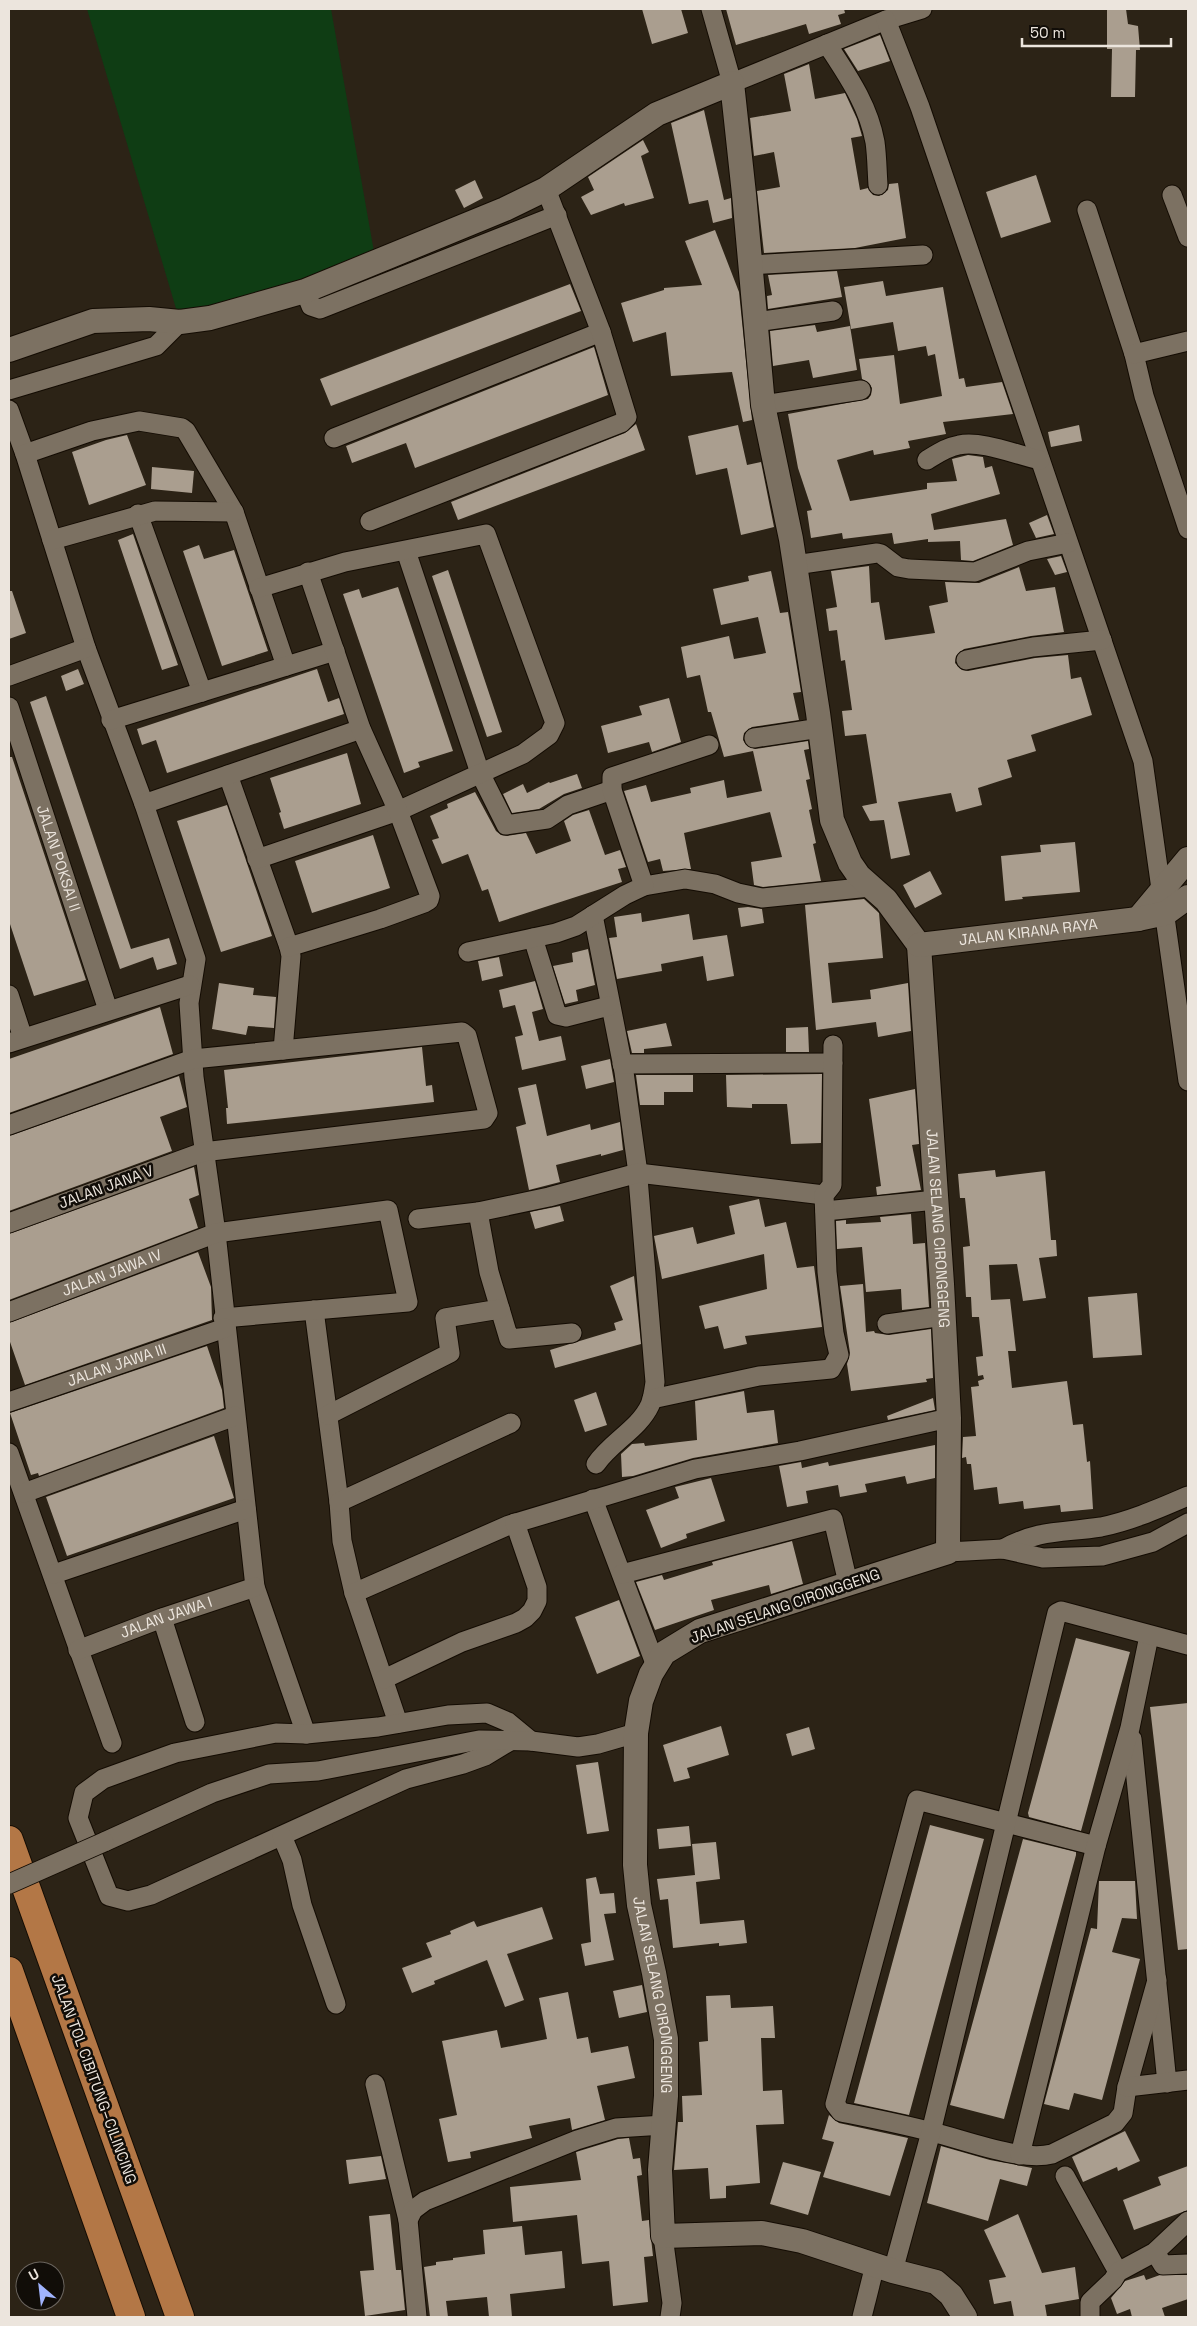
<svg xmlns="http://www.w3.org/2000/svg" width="1197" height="2326" font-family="'Space Grotesk',sans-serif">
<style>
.green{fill:#0f3d14}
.building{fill:#aa9e8f}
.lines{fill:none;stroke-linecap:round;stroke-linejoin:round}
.minor-casing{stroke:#140c03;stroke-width:21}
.tertiary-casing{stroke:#140c03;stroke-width:26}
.motorway-casing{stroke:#140c03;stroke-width:30}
.minor{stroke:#7c7162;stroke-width:19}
.tertiary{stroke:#7c7162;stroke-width:24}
.motorway{stroke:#b37746;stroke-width:28}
.minor-bridge-casing{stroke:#140c03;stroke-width:21;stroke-linecap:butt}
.minor-bridge{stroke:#7c7162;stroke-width:19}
.labels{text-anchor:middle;stroke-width:5;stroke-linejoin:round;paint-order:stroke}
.street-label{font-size:15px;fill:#ece5dd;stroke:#110d08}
</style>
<rect width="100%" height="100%" fill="#2c2316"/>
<path class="green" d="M87,9H331L376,263L180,322Z"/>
<path class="building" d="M642,9H681L688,33L652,44Z
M726,9H844L845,13L838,15L841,24L809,34L806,24L736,45Z
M1107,9H1126L1128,24L1138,26L1140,50H1136L1135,97H1111L1112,49H1107Z
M880,35L890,61L858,71L844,49Z
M809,64L815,99L845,93L857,119L862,136L851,138L860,190L868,188L873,195L879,196L888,190L889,184L898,183L906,238L855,248L764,253L757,191L780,187L774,152L754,156L750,118L791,111L784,74Z
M704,110L724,200L731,198L732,218L713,223L708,200L689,204L671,123Z
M643,140L649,152L641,156L654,198L625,206L624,203L591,215L581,197L594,190L588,177Z
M1036,175L1051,222L1001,238L986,192Z
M475,180L483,198L464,208L455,190Z
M715,230L739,292L752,420L743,422L732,372L671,376L666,332L633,342L621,303L664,290V288L702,285L685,241Z
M837,271L842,297L768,309L767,296L772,295L768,275Z
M883,281L886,296L943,287L959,379L964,378L966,387L1002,382L1013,414L943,422L946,434L908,441L910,448L874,455L873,450L837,460L850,501L927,489V483L957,481L952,459L968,455L983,457L985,468L992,466L1000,494L931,514L934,530L1006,519L1013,545L973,561L961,560L960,541L928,542V539L894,544L892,533L843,539L842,533L811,538L807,511L812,510L798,468L788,414L868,399L871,395L872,388L869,383L862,379L859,359L894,355L900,404L942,396L935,354L928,356L926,346L898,351L893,322L851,329L844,287Z
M570,284L581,311L331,406L320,379Z
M815,325L817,332L850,326L857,370L813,378L809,360L773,366L770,331Z
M594,347L608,395L415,468L406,443L352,463L346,446Z
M636,424L645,450L458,520L451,502L625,433Z
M738,425L747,465L761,462L774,527L741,535L727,468L696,475L688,436Z
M1079,425L1082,441L1051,447L1048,432Z
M127,435L146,485L89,505L72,452L106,440Z
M152,467L194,471L192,493L151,489Z
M1047,515L1054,534L1036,538L1029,523Z
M133,534L178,665L162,670L118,540Z
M199,545L204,559L234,550L268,651L222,666L183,551Z
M1061,556L1067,572L1055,575L1047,559Z
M869,566L871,603L879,602L885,640L935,633L929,606L948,602L945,582L979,583L1019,567L1026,591L1055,587L1064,632L1031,636L964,649L956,656L955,663L962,670L968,671L1035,658L1068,655L1071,679L1081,677L1092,715L1031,735L1036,751L1007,760L1012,777L978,788L982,805L956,812L951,793L898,802L910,855L891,859L884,820L870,821L862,806L877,803L866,734L845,736L842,711L852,710L845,660L841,661L837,630L829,631L826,609L837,607L831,571Z
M448,570L502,732L487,737L432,576Z
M771,571L780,613L788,612L801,692L793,693L799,720L752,727L744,733L743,740L746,745L755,749L808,741L809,749L804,750L810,779L806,780L812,809L809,810L816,843L813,844L821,881L763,887L754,885L751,862L782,857L770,812L684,833L691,869L663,871L660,859L648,862L624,791L646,785L651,802L691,793L690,788L724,780L727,798L762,791L753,751L724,757L711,712H708L700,675L687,678L681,647L729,636L734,659L766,653L758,617L721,625L713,589L749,581L748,576Z
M398,587L453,751L418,762L420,767L404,773L343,594L359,589L362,598Z
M9,591H12L26,633L9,639Z
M78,669L84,684L66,691L61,676Z
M317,669L328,702L339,698L344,714L167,773L156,740L142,745L137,729Z
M46,696L131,949L169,938L177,964L157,970L153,957L120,969L30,702Z
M669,698L681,742L652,752L649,742L608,753L601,726L642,715L639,706Z
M347,753L361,804L284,829L279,813L281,812L270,778Z
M9,757H12L86,980L34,996L9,921Z
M577,774L582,788L564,794L539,809L512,813L503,794L523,784L527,793L549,782L550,783Z
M475,792L496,831L501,835L507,836L526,833L536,854L571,841L564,821L573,815L589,810L605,855L620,850L626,867L618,869L622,882L499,922L488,889L482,891L468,854L442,864L432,840L439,838L430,816L448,808L447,804Z
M227,805L272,936L221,952L177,821Z
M373,835L390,888L312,913L295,861Z
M1075,842L1080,892L1022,897L1023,899L1005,901L1001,856L1041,852L1040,845Z
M930,871L942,894L915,908L903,885Z
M864,899L879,913L883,958L828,963L832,1003L871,999L870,990L908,983L911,1031L878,1037L876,1022L816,1030L805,905Z
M748,907L762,909L764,923L741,927L738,908Z
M641,913L642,922L689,914L693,940L727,935L734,976L707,981L703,956L661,964L662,971L617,979L609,938L617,937L614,917Z
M588,949L595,985L576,990L578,1001L565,1004L553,966L573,962L572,953Z
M499,957L503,976L482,981L478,961Z
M535,981L543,1009L532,1012L539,1041L561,1036L566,1060L522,1070L515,1037L523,1035L515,1005L503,1008L499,990Z
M219,983L254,988L253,995L276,997L274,1028L248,1026L246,1035L212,1029Z
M160,1007L173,1054L9,1113V1059Z
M666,1023L672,1046L644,1049V1053H632L627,1031Z
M808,1027L809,1052H786V1028Z
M422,1047L426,1086L432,1085L434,1102L227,1124L226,1108H228L224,1070Z
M610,1059L614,1082L586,1089L581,1066Z
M822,1074L821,1143L791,1144L787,1104H752V1108L727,1107L726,1075Z
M636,1075H693V1092H664V1105H640Z
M179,1076L187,1107L160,1117L172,1151L9,1211V1136Z
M536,1084L547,1136L590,1124L591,1130L620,1122L623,1150L601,1156V1154L556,1165L560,1182L529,1190L516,1127L526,1124L518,1088Z
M915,1089L919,1144L912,1145L921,1190L877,1195L876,1187L881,1186L869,1099Z
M194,1167L199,1195L189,1199L198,1228L9,1300V1234Z
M995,1170L996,1177L1045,1171L1051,1240H1056L1057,1256L1039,1258L1046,1298L1023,1301L1017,1264L989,1265L991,1300L1010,1299L1016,1351H1008L1012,1388L1067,1381L1073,1425L1083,1424L1087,1462L1090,1461L1093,1509L1061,1512L1060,1505L1024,1509L1023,1501L999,1504L997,1487L974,1490L971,1464H967L966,1457L962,1458L963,1437L976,1436L971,1387L979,1386L978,1381L984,1379L983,1375L978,1376L976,1357L983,1356L979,1317H972L971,1297H966L963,1247L970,1246L965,1198H960L958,1174Z
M759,1199L765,1227L786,1222L797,1268L814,1266L822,1327L745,1336L747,1344L724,1349L718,1326L705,1329L699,1306L767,1289L764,1254L662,1279L654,1236L693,1227L697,1244L735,1234L729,1206Z
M560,1206L564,1221L535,1229L530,1212Z
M911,1214L913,1244L925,1243L929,1307L902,1310L901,1289L866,1292L862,1247L837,1249L836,1221L846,1220V1224L881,1222L880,1217Z
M198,1252L211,1287L212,1320L25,1385L9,1339V1323Z
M634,1276L641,1344L555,1368L550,1350L616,1330L614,1323L623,1320L610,1286Z
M863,1284L866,1332L874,1331L875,1333L889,1335L931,1329L933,1378L926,1379L927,1382L851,1391L847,1364L850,1353L840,1286Z
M1137,1293L1142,1355L1093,1358L1088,1297Z
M207,1346L222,1390L224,1408L39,1476L38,1473L31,1475L10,1413Z
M744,1391L747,1413L774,1410L778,1443L693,1458L633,1476L622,1477L621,1454L632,1444L644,1443L645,1446L697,1440L695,1401Z
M596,1392L607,1425L585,1432L574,1400Z
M933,1398L935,1410L888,1420L887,1416Z
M214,1436L234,1498L67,1556L46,1497Z
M935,1445V1478L907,1484L905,1476L865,1484L867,1492L840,1497L838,1485L806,1491L808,1503L787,1507L779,1466L801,1462L802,1468L828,1462L829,1466Z
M711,1478L725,1521L686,1534L687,1538L661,1548L646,1510L679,1498L675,1487Z
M792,1541L803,1584L771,1594L769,1585L711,1600L714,1610L655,1630L636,1582L662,1575L664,1580L713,1565L712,1562Z
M619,1600L640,1656L597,1674L575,1617Z
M1076,1638L1130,1652L1081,1831L1029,1817L1028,1813Z
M1188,1703V1949L1178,1950L1150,1707Z
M721,1726L729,1755L687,1768L690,1778L674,1782L663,1745Z
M809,1727L815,1749L792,1756L786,1734Z
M598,1762L609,1831L587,1834L576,1765Z
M930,1825L984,1839L909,2115L854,2103Z
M689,1826L691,1846L659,1849L657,1829Z
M1023,1839L1076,1852V1855L1004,2119L950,2105Z
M716,1842L720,1879L696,1882L700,1924L744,1920L747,1943L719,1946V1943L673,1948L668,1899L660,1900L657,1879L695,1875L692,1844Z
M596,1877L600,1894L614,1893L616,1913L604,1914L614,1960L585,1966L581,1944L591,1942L586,1879Z
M1099,1881H1135L1137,1919L1122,1918L1112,1952L1140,1959L1102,2100L1074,2093L1069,2110L1044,2104L1091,1928L1097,1929Z
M542,1907L553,1939L507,1954L524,2000L505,2007L487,1960L434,1981L435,1984L412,1993L402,1968L432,1957L426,1943L451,1934L450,1931L474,1921L477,1927Z
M642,1985L647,2012L619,2018L613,1991Z
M568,1992L577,2039L588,2037L591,2053L628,2046L635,2078L597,2086L605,2120L572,2130L570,2118L529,2126L532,2138L470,2152L471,2158L448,2162L439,2119L457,2115L442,2041L497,2030L501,2048L547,2039L539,1998Z
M730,1995L731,2008L773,2006L775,2038H761L763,2091L782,2090L784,2124L756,2125L760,2183L726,2186V2198L710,2199L708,2168L674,2170L678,2122H683L682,2096L702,2095L699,2042L708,2041L706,1996Z
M829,2115L839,2123L908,2138L890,2196L823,2177L834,2142L822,2139Z
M1125,2131L1140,2161L1118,2171L1117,2167L1083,2182L1072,2157Z
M629,2138L633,2159L640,2158L642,2175L637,2176L642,2221L649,2220L653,2256L644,2257L648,2302L613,2306L609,2261L582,2264L577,2215L513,2222L510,2187L581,2180L576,2152L618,2139Z
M941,2146L990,2160L1032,2168L1027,2186L1000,2179L988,2221L927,2203Z
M381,2156L386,2179L349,2184L346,2160Z
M783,2162L821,2172L808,2215L770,2204Z
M1188,2166V2210L1134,2230L1123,2200L1161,2185L1158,2177Z
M390,2214L396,2270H401L405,2310L365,2316L360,2271L374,2270L369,2216Z
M1018,2214L1042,2273L1075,2267L1079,2299L1045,2305L1047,2317H1014L1011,2301L994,2304L989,2280L1006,2277L984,2230Z
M522,2226L525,2255L562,2251L565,2288L510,2294L512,2317H489L487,2297L446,2301L448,2317H430L424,2267L436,2265V2262L453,2260V2258L485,2254L483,2230Z
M1144,2275L1146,2280L1160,2275H1188V2299L1162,2308L1165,2317H1132L1130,2309L1117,2314L1111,2298L1125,2281Z"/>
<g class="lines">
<g class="minor-casing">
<g id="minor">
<path d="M711,9L732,83L886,20L922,9"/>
<path d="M886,20L920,107L1143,761L1188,1081"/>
<path d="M827,44C847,75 868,104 875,142C877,156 877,171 878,185"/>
<path d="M1172,195L1188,237"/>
<path d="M1087,210L1134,354L1144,396L1188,529"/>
<path d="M750,265L923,255"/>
<path d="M305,291L311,306L320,309L557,215"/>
<path d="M756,322L833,311"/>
<path d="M1134,354L1188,341"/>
<path d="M9,390L156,346L180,322"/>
<path d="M763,405L861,390"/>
<path d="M9,410L25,454L86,648L144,804L196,959L189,1003L194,1077L216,1233L255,1587L306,1734"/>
<path d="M334,438L601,332"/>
<path d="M25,454L92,431L139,421L182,428L186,431L234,512L286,666"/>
<path d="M927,460C937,454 947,447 959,445C981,440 1017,455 1040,460"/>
<path d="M138,514L202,692"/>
<path d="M370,521L621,423L627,417L601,332L546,189"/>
<path d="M52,540L155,511L234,512"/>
<path d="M406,551L480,773L506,825L547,819L568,805L612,790"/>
<path d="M795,565L877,553L881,554L898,567L909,569L975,572L1028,551L1068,543"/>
<path d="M966,660L1033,647L1102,640"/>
<path d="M9,676L86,648"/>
<path id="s1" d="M9,707L108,1010"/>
<path d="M111,720L335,651"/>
<path d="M754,738L820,728"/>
<path d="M228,775L289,947L291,956L283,1050"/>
<path d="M144,804L361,729"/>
<path d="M257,859L398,811L523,754L549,735L555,723L486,534L345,562L259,588"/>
<path d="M644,886L685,879L715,884L738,893L762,898L870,887"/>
<path d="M593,915L624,1072L637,1166L655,1382C654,1389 653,1398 650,1405C639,1429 611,1442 596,1464"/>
<path d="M533,938L557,1015L566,1017L609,1006"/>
<path d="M289,947L380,919L424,903L429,900L430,896L398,811L361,729L308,572"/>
<path d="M468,952L556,933L576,926L625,895L644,886L612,790V777L709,745"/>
<path d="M9,995L23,1038"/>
<path d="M9,1043L190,985"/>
<path d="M622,1064L833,1063"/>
<path d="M9,1125L193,1059L462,1032L467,1036L488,1113L484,1119L203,1152L9,1223"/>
<path d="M825,1211L936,1200"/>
<path d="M478,1212L489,1272L509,1339L572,1333"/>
<path d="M418,1219L478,1212L549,1197L638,1173L824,1195"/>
<path d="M314,1310L339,1502L342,1541L354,1593L398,1723"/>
<path id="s2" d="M9,1312L216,1233L388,1210L408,1302L223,1318"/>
<path d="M887,1324L944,1316"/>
<path d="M652,1399L759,1376L831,1369L839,1355L834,1333L827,1272L824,1195L832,1185L833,1045"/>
<path id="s3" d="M9,1402L225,1328"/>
<path d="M328,1415L450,1353L445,1318L500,1309"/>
<path d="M9,1453C44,1550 77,1647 112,1743"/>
<path d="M24,1493L235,1416"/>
<path d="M593,1499L656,1666"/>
<path d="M339,1502L511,1423"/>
<path d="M1003,1549C1040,1529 1062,1533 1101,1527C1131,1521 1160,1508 1188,1496"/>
<path d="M948,1552L1003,1549L1043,1558L1102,1556L1153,1542L1188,1523"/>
<path d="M54,1574L246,1509"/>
<path d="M622,1574L833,1519L848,1583"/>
<path d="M354,1593L509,1525L695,1469L800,1451L949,1418"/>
<path d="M162,1618L195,1722"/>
<path id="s4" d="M78,1650L162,1618L255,1587"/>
<path d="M384,1679L462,1642L516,1623L525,1618L532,1611L537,1601V1587L515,1523"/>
<path d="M1132,1739L1167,2083"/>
<path d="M510,1741L485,1756L463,1764L406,1779L151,1895L128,1901L109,1896L78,1818L84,1793L103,1779L175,1753L276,1733L306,1734L378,1727L448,1715L487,1713L508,1722L531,1741"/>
<path d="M282,1836L292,1860L302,1905L336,2004"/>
<path d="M104,1842L212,1793L269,1774L318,1771L479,1740L531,1741L578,1747L598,1744L636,1733"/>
<path d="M1096,1846L917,1800L835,2104L841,2112C871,2118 902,2124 932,2132C965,2140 1021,2162 1052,2154L1115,2123L1123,2113L1127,2087L1157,1980"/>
<path d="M375,2084L408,2220L417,2317"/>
<path d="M1127,2087L1188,2080"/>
<path d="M1020,2155L1096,1846L1130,1728L1149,1636"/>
<path d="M1065,2176L1118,2272"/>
<path d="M408,2220L413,2210L425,2201L577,2140L616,2128L664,2125"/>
<path d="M663,2236L672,2303L670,2317"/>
<path d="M1155,2252L1163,2265L1188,2264"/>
<path d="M893,2271L931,2132L1057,1613L1061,1611L1188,1645"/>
<path d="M862,2317L875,2265"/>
<path d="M1090,2317V2302L1113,2280L1118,2272L1155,2252L1188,2221"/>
</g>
</g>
<g class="tertiary-casing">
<g id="tertiary">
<path d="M9,350L93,321L149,319L180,322L210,318L305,291L505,209L546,189L657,114L732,83L744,194L763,405L791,539L818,713L832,820L850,863L859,876L886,900L919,945"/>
<path d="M1138,919L1188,859"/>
<path id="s5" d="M919,945L942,1284L949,1418L948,1552L700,1631L664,1653L651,1674L641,1701L636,1733L635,1865L639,1905L654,1973L666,2039V2096L660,2170L663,2236L762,2233L802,2241L893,2271L936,2282L951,2295L965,2317"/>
<path id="s6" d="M919,945L1138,919L1166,913L1188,897"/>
</g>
</g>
<g class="motorway-casing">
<path id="motorway" d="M9,1840L180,2317
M9,1971L131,2317"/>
</g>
<use href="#minor" class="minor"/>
<use href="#tertiary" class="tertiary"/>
<use href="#motorway" class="motorway"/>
<g class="minor-bridge-casing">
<path id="minor-bridge" d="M9,1884L104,1842"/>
</g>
<use href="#minor-bridge" class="minor-bridge"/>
</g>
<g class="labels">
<g class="street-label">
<text dy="5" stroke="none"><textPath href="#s1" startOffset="159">JALAN POKSAI II</textPath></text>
<text dy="5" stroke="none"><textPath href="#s6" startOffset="110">JALAN KIRANA RAYA</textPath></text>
<text transform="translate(106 1187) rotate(-20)" y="5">JALAN JANA V</text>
<text dy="5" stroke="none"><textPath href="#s5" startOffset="284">JALAN SELANG CIRONGGENG</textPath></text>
<text dy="5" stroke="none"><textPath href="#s2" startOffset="110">JALAN JAWA IV</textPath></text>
<text dy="5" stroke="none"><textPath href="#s3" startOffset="114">JALAN JAWA III</textPath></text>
<text transform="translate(785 1606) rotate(-19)" y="5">JALAN SELANG CIRONGGENG</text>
<text dy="5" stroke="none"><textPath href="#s4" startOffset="94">JALAN JAWA I</textPath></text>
<text dy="5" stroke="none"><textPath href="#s5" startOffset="1260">JALAN SELANG CIRONGGENG</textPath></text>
<text transform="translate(94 2079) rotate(70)" y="5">JALAN TOL CIBITUNG–CILINCING</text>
</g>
</g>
<rect width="1197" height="2326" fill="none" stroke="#ece5dd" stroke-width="20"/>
<g transform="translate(40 2286) rotate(332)"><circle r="24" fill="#110d08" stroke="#69635d"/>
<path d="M0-4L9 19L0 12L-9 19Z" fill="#a0b3fd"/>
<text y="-8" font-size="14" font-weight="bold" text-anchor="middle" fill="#ece5dd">U</text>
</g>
<path d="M1022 38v8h149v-8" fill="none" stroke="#ece5dd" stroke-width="2.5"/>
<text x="1030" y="38" font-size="15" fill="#ece5dd" stroke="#110d08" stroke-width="4" paint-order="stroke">50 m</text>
</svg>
